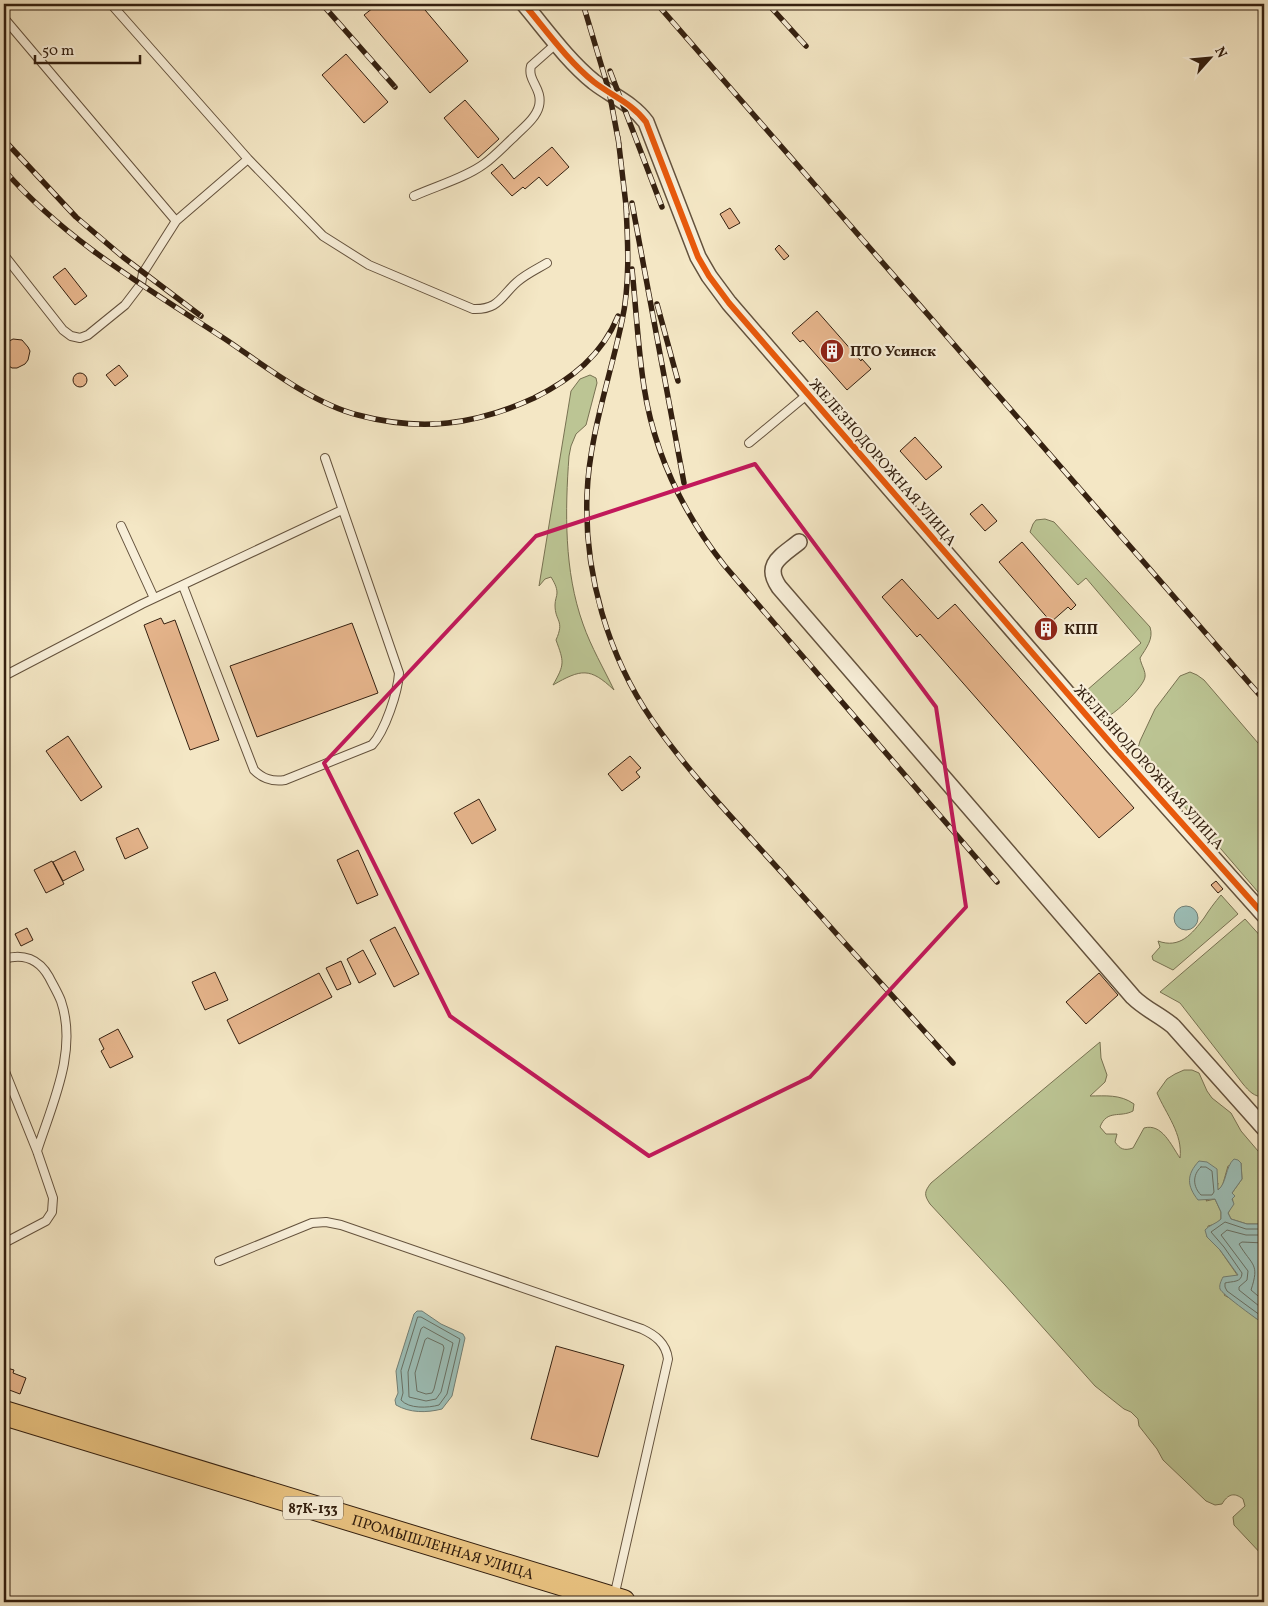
<svg xmlns="http://www.w3.org/2000/svg" width="1268" height="1606" font-family="Vollkorn,serif">
<style>
.green{fill:#bcc594;stroke:#787252}
.water{fill:#9cbfb8;stroke:#727f75}
.lines{fill:none;stroke-linecap:round;stroke-linejoin:round}
.shore{stroke:#687064;stroke-width:1}
.building{fill:#e6b58c;stroke:#342010}
.service-casing{stroke:#64523d;stroke-width:10}
.minor-casing{stroke:#64523d;stroke-width:18}
.primary-casing{stroke:#342010;stroke-width:26}
.service{stroke:#f8efd9;stroke-width:8}
.minor{stroke:#f8efd9;stroke-width:15}
.primary{stroke:#eac482;stroke-width:24}
.rail-casing{stroke:#342010;stroke-width:5.5}
.rail{stroke:#f8efd9;stroke-width:4;stroke-dasharray:11;stroke-linecap:butt}
.cycleway-casing{stroke:#f8efd9;stroke-width:9}
.cycleway{stroke:#e8590c;stroke-width:6}
.marked{fill:none;stroke:#c2185b;stroke-width:4;stroke-linejoin:round}
.labels{text-anchor:middle;stroke-width:4.5;stroke-linejoin:round;paint-order:stroke}
.shield{fill:#f8efd9;stroke:#6f5e4c;stroke-width:1}
.shield-label{font-size:14px;font-weight:bold;fill:#342010}
.poi-label{font-size:15px;font-weight:bold;fill:#342010;stroke:#f8efd9;text-anchor:start}
.street-label{font-size:15px;fill:#342010;stroke:#f8efd9}
</style>
<rect width="100%" height="100%" fill="#f4e7c5"/>
<filter id="stains"><feTurbulence type="fractalNoise" baseFrequency=".004" numOctaves="4"/><feColorMatrix values="0 0 0 0 .2 0 0 0 0 .09 0 0 0 0 .02 0 0 0 .5 -.17"/></filter>
<radialGradient id="worn" r=".72"><stop offset=".6" stop-color="#630" stop-opacity="0"/><stop offset="1" stop-color="#630" stop-opacity=".3"/></radialGradient>
<path class="green" d="M590,375L596,378L597,383L586,425L576,434L571,446L569,456C565,511 564,571 583,624C591,647 604,669 614,690C590,667 581,669 553,685C565,664 564,662 556,640C565,620 555,622 555,605C555,600 557,596 557,593C557,587 554,582 551,577L545,579L539,586L571,391L580,379Z
M1045,519L1054,522L1150,627C1154,639 1146,648 1140,658C1141,665 1146,671 1145,677C1144,686 1118,711 1110,715L1086,691L1141,643L1086,578L1078,585L1030,532L1033,524L1036,520Z
M1190,672L1197,675L1204,680L1264,750V899L1140,755L1138,748L1140,741L1155,709L1180,676Z
M1221,895L1238,914L1173,970L1153,960L1152,956L1160,947L1158,941C1180,949 1192,934 1204,918C1209,910 1215,902 1221,895Z
M1245,919L1264,940V1097C1254,1097 1249,1091 1243,1084L1180,1003L1160,992Z
M1100,1042L1101,1058L1107,1075L1105,1082L1090,1096C1105,1096 1120,1094 1134,1104L1133,1111C1120,1118 1107,1109 1100,1127L1106,1134H1117L1115,1142C1120,1149 1124,1151 1133,1148L1144,1128C1162,1123 1171,1145 1180,1158C1183,1134 1166,1114 1157,1093L1167,1079L1175,1074L1184,1070H1192L1199,1073L1207,1091L1212,1098L1231,1113L1241,1131L1264,1158V1224H1247L1231,1219L1228,1213L1233,1204L1232,1193L1242,1179L1241,1163L1228,1166L1222,1187L1217,1190L1218,1183L1206,1201L1215,1199L1221,1212V1219L1216,1224L1208,1226L1207,1237L1220,1250L1238,1276L1224,1295L1233,1300L1261,1322L1264,1323V1557L1234,1525L1233,1517L1245,1506L1243,1499C1234,1492 1228,1494 1222,1504L1215,1505L1206,1501L1163,1460L1157,1449L1139,1426L1138,1419L1131,1412L1124,1409L1095,1386L1005,1285L930,1204C924,1195 924,1192 931,1183Z"/>
<path class="water" d="M1174 918a12 12 0 1 1 24 0a12 12 0 1 1-24 0Z
M1234,1159L1238,1160L1241,1163L1242,1179L1232,1193L1235,1196L1232,1199L1234,1204L1228,1213L1231,1219L1247,1224H1264V1323L1261,1322C1254,1317 1222,1294 1220,1289C1219,1285 1221,1281 1223,1277L1238,1275L1220,1250L1207,1237L1205,1230C1209,1225 1216,1224 1221,1219V1212L1215,1199L1198,1200C1187,1186 1186,1175 1199,1161L1207,1162L1217,1169L1218,1190C1227,1183 1225,1167 1234,1159Z
M417,1311H422L441,1324L463,1334L465,1338L452,1396L442,1409C426,1413 410,1413 396,1405L395,1400L398,1393L396,1371L414,1314Z"/>
<g class="lines">
<path class="shore" d="M1201,1167H1206L1212,1171L1214,1192L1212,1195H1201C1193,1187 1192,1175 1201,1167Z
M1264,1229H1246L1225,1222L1211,1232L1224,1247L1242,1273C1242,1283 1232,1281 1225,1283V1287L1227,1291L1264,1318
M1264,1235H1246L1227,1230L1221,1235L1248,1271L1247,1280L1239,1287V1290L1264,1310
M1264,1243L1242,1242L1239,1244C1252,1266 1260,1263 1251,1290L1264,1301
M418,1317H421L460,1339L447,1394L439,1405C428,1408 409,1409 401,1400L403,1393L401,1371Z
M424,1327L453,1343L441,1392L436,1399L426,1401L409,1397L408,1372L421,1329Z
M428,1338L443,1345L444,1348L434,1389L432,1393L426,1394L417,1391L415,1373L425,1340Z"/>
</g>
<path class="building" d="M378,4H420L468,61L430,93L364,15Z
M346,54L388,102L364,123L322,75Z
M465,100L499,139L478,158L444,118Z
M552,147L569,167L547,186L539,177L525,189L523,187L512,196L491,173L502,164L514,179Z
M730,208L740,223L729,229L720,214Z
M779,245L789,256L784,260L775,249Z
M65,268L87,296L75,305L53,277Z
M817,311L861,361L862,359L871,369L847,390L803,340L800,342L792,333Z
M13,339L22,340L28,347L30,351L28,360L25,364L17,368H12L4,363V344Z
M119,365L128,376L115,386L106,375Z
M73 380a7 7 0 1 1 14 0a7 7 0 1 1-14 0Z
M915,437L942,467L926,480L900,451Z
M982,504L997,521L985,531L970,514Z
M1022,542L1076,605L1071,610L1068,607L1051,622L999,562Z
M902,579L938,619L955,604L1134,808L1099,838L920,634L917,637L882,597Z
M161,618L164,624L175,620L219,740L190,750L144,625Z
M1050,622L1054,627L1043,637L1039,632Z
M352,623L378,693L257,737L230,666Z
M68,736L102,787L81,801L46,751Z
M630,756L641,768L636,772L640,777L622,791L608,774Z
M479,799L496,830L472,844L454,813Z
M138,828L148,848L125,859L116,838Z
M358,850L378,895L357,904L337,860Z
M75,851L84,870L63,881L53,862Z
M52,861L64,884L46,893L34,870Z
M1216,881L1223,889L1218,893L1211,885Z
M395,927L419,974L394,987L370,940Z
M27,928L33,940L21,946L15,934Z
M363,950L376,974L359,983L347,959Z
M341,961L351,984L337,990L326,968Z
M215,972L228,1000L205,1010L192,982Z
M319,973L332,997L239,1044L227,1020Z
M1099,973L1118,995L1086,1024L1066,1002Z
M118,1029L133,1057L110,1068L101,1051L104,1049L99,1039Z
M556,1346L624,1365L598,1457L531,1439Z
M7,1368L14,1370L13,1373L26,1378L20,1394L4,1388V1377Z"/>
<g class="lines">
<g class="service-casing">
<path id="service" d="M111,4L248,159L323,236L369,265L473,309C499,310 501,296 517,282C526,274 537,269 547,263
M4,18L176,221L248,159
M414,196C436,186 465,178 484,164C495,156 505,145 515,136C524,127 536,118 539,106C543,88 527,81 531,66L557,43
M4,255L63,330L71,336L80,338L88,335L125,305L141,284L143,273L176,221
M749,443L808,394
M121,526L154,598
M183,586L254,770C263,779 272,782 285,780L372,745C385,731 398,692 399,673L325,458
M4,676L142,604L342,510
M4,959C23,953 39,959 49,977C53,985 58,993 61,1001C78,1051 52,1104 37,1151
M4,1069L37,1151L53,1198L52,1212L46,1221L4,1243
M219,1261L312,1223L326,1222L341,1225L642,1329C655,1335 666,1343 668,1359L614,1597"/>
</g>
<g class="minor-casing">
<path id="minor" d="M524,4C546,30 567,60 594,82C612,96 632,103 646,122L698,257L709,276L729,303L1113,746L1264,915
M799,542C782,556 763,564 779,587L1133,997C1145,1009 1160,1015 1173,1026L1264,1128"/>
</g>
<g class="primary-casing">
<g id="primary">
<path id="s1" d="M4,1413L623,1602"/>
</g>
</g>
<use href="#service" class="service"/>
<use href="#minor" class="minor"/>
<use href="#primary" class="primary"/>
<g class="rail-casing">
<path id="rail" d="M322,4L395,87
M583,4L609,91L619,144
M657,4L1264,700
M768,4L806,46
M610,71L662,207
M618,137L627,214
M4,140L76,217L123,257L201,316
M4,170C67,242 149,289 228,341C266,367 314,404 358,415C421,432 476,425 534,398C572,379 602,355 618,316
M632,203L684,483
M626,207C628,244 630,284 622,321C610,378 589,436 587,495C584,573 608,656 652,720C691,776 739,825 784,875C840,938 896,1000 953,1063
M632,269C636,308 638,348 644,387C654,452 683,513 724,565L997,882
M657,304L678,381"/>
</g>
<use href="#rail" class="rail"/>
<g class="cycleway-casing">
<path id="cycleway" d="M524,4C546,30 567,60 594,82C612,96 632,103 646,122L698,257L709,276L729,303L1113,746L1264,915"/>
</g>
<use href="#cycleway" class="cycleway"/>
</g>
<path class="marked" d="M755,464L936,707L966,907L810,1077L649,1156L450,1016L324,763L536,536Z"/>
<defs>
<g id="building-disc" transform="scale(1.25)"><circle r="9.5" fill="#8f2418" stroke="#f8efd9"/><path d="M-4-6H4V6H1V3H-1V6H-4ZM-2.5-4.3h1.7v1.8h-1.7ZM.8-4.3h1.7v1.8H.8ZM-2.5-1h1.7V.8h-1.7ZM.8-1h1.7V.8H.8Z" fill="#fff"/></g>
</defs>
<g fill-rule="evenodd">
<use href="#building-disc" x="832" y="351"/>
<use href="#building-disc" x="1046" y="629"/>
</g>
<g class="labels">
<rect class="shield" x="283" y="1496.5" width="60" height="23" rx="4"/>
<g class="shield-label">
<text x="313" y="1513">87К-133</text>
</g>
<g class="poi-label">
<text x="850" y="356">ПТО Усинск</text>
<text x="1064" y="634">КПП</text>
</g>
<g class="street-label">
<text transform="translate(883 462) rotate(49)" y="5">ЖЕЛЕЗНОДОРОЖНАЯ УЛИЦА</text>
<text transform="translate(1149 767) rotate(48)" y="5">ЖЕЛЕЗНОДОРОЖНАЯ УЛИЦА</text>
<text dy="5" stroke="none"><textPath href="#s1" startOffset="459">ПРОМЫШЛЕННАЯ УЛИЦА</textPath></text>
</g>
</g>
<rect width="1268" height="1606" fill="none" stroke="#f4e7c5" stroke-width="20"/>
<rect x="5" y="5" width="1258" height="1596" fill="none" stroke="#342010" stroke-width="2.5"/>
<rect x="10" y="10" width="1248" height="1586" fill="none" stroke="#342010"/>
<g transform="translate(1210 58) rotate(63)" stroke="#f8efd9" stroke-width="4" paint-order="stroke">
<path d="M0-4L9 19L0 12L-9 19Z" fill="#342010"/>
<text y="-8" font-size="14" font-weight="bold" text-anchor="middle" fill="#342010">N</text>
</g>
<path d="M35 55v8h105v-8" fill="none" stroke="#342010" stroke-width="2.5"/>
<text x="42" y="55" font-size="15" fill="#342010" stroke="#f8efd9" stroke-width="4" paint-order="stroke">50 m</text>
<rect width="100%" height="100%" filter="url(#stains)"/>
<rect width="100%" height="100%" fill="url(#worn)"/>
</svg>
